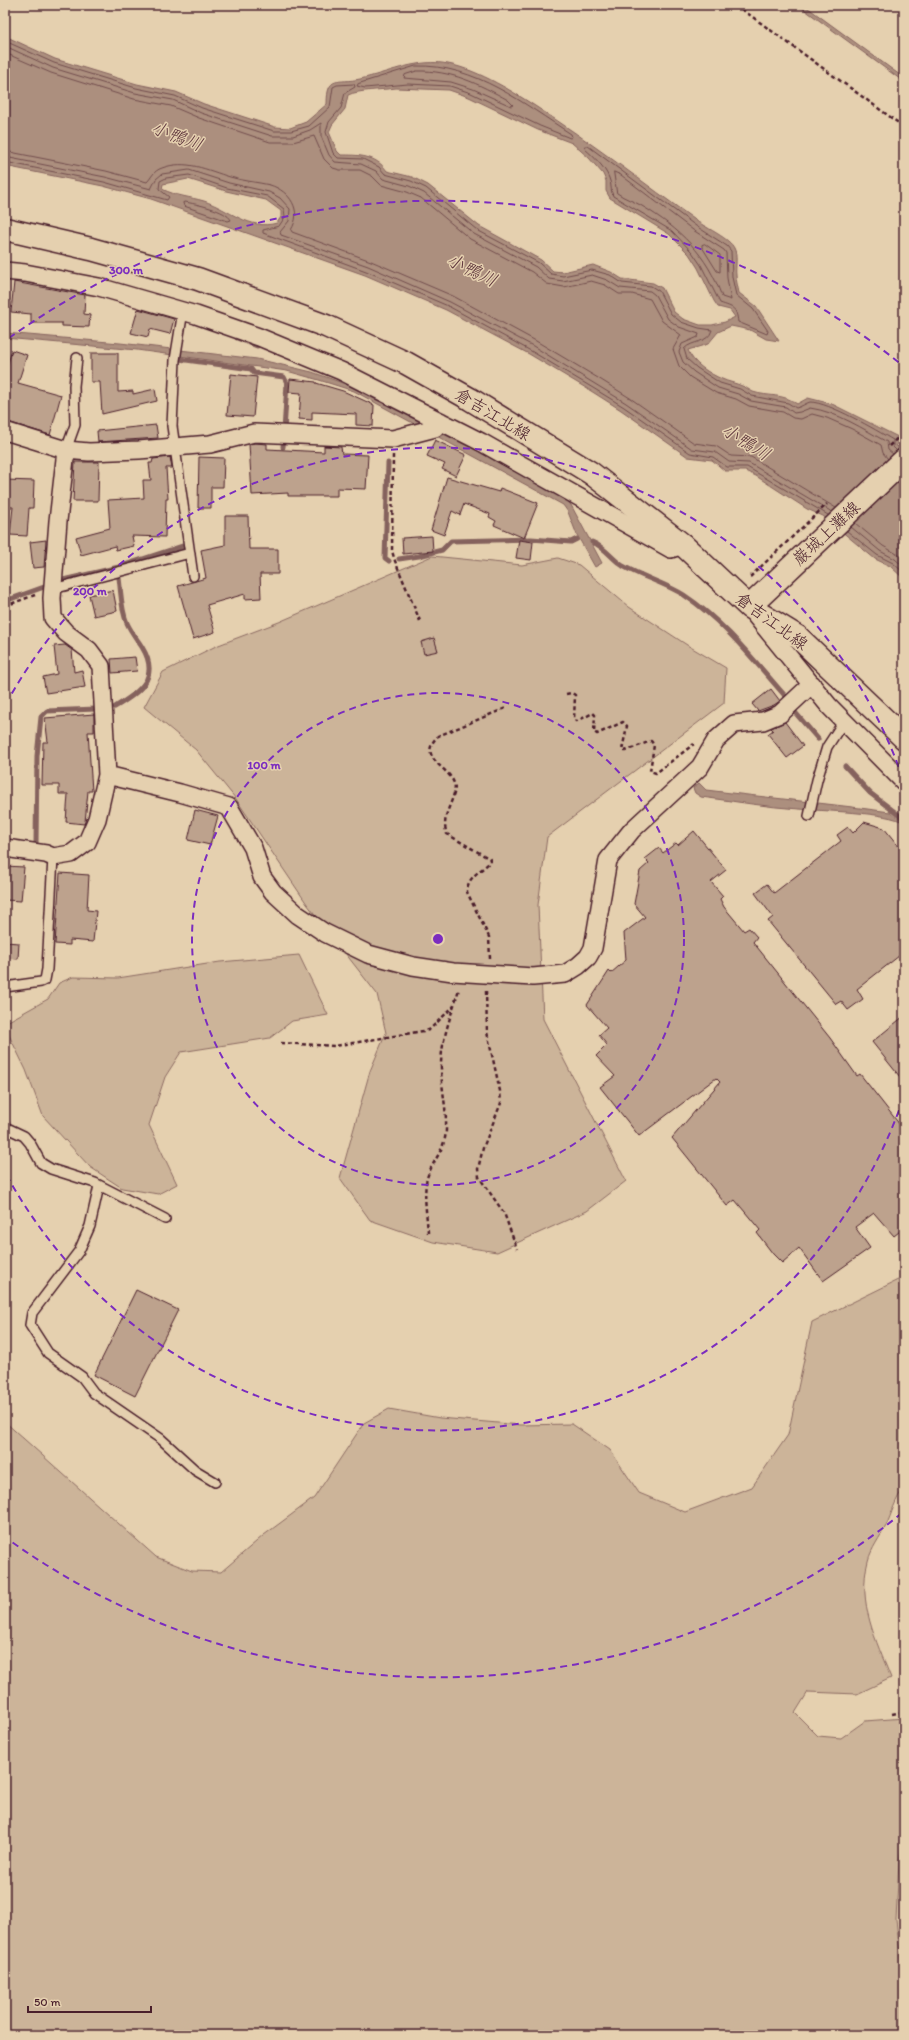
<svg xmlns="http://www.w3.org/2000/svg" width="909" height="2040" font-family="Itim,'Klee One',sans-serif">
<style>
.green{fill:#ccb499;stroke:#8b6a62}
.water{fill:#ac8f7e;stroke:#85625d;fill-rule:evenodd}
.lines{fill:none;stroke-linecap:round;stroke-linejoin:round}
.shore{stroke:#714c4c;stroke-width:1}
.stream{stroke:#85625d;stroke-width:5}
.building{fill:#bda28d;stroke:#4a1f2b}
.lane-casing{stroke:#4a1f2b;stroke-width:12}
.street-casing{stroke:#4a1f2b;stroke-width:20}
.secondary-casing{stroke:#4a1f2b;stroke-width:25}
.path{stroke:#4a1f2b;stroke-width:2.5;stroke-dasharray:4 3;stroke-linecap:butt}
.lane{stroke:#e5d0af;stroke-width:9}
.street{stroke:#e5d0af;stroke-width:17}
.secondary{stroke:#e5d0af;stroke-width:22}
.ring{fill:none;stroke:#7b2cbf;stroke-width:2;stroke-dasharray:7 5}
.labels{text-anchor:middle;stroke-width:3;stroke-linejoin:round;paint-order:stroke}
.street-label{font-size:17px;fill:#4a1f2b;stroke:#e5d0af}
.water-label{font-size:18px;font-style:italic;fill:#5e353c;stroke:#e5d0af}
.centre{fill:#7b2cbf;stroke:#e5d0af;stroke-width:2}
.ring-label{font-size:12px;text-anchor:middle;font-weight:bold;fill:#7b2cbf;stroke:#e5d0af;stroke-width:3;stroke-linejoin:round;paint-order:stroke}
</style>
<rect width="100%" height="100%" fill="#e5d0af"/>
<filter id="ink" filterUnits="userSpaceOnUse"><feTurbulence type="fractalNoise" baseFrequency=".025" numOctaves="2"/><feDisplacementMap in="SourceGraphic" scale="8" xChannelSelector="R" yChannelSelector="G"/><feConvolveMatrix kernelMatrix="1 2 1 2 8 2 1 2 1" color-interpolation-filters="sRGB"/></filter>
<g filter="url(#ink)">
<path class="green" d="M432,556L522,565L558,558L579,565L629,607L687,645L726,668L724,703L547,837L538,905L543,1019L626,1181L587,1211L497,1252L433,1242L370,1220L340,1178L370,1071L386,1033L377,994L307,904L236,799L196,750L144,707L163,672L216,646L279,622Z
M299,955L328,1015L292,1021L270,1038L181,1052L165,1077L149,1125L177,1184L158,1194L122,1188L90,1167L43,1116L26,1070L5,1027V1023L48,999L59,983L73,977L118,978L220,962Z
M904,1277V1488C895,1499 892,1513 886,1526C880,1537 871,1549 868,1561C857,1603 876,1640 891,1678L857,1694L808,1692L795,1713L818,1736L841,1738L865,1721L904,1718V1832L899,1861L896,1920L904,1988V2035H5V1422L156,1557L192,1571L221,1572L264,1535L314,1498L364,1423L389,1409L440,1418L521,1425L572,1424L610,1450L639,1493L685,1512L752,1487L788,1435L812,1322Z"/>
<path class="water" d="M798,5H804L904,78V82Z
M5,36L55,59L137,84L176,92L204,104L275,127L290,128L306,122L327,104C327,74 338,84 360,79C388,73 413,60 442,63C473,67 509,89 535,106C591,142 644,183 698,222C707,228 730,239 734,248C738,255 735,268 736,275C736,281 738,287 739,293L756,306L779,341L766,339L750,330L731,326L718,332L708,344L688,350C692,363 710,374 722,379C728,382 736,383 742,386C746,387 749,390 753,392C768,397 783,393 797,404L808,398L832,404L904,440L900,441L896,446L904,449V579L890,566L875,559L823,516L807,509L756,476L745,471H725L712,460L688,457L621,410L591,391L529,354L446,310L365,275L151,199L103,186L5,166ZM396,88L449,90L469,97L538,130L572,143L589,158L603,174L606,181V191L610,198L669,234L689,254L698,268L714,301L718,307L730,310L735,317L725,322L712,325H700L683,319L674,312L662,288L653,283L622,279L611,272L593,265L563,272L553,271L541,260L479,226L428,185L412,177L387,171C376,155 358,155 341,155L337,151L329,132L332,125L345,109L348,95C358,90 383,90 396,88ZM188,179L226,191L266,200L281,211V217L277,223C249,231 229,209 204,201C190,197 176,196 162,189L163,184Z
M5,333L120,343L257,359L312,372L362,390L427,423L566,500L571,505L602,563L595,567L577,535L568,512L563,505L354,391L319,380L287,371L137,350L5,338Z
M699,783L706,790C770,798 834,804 898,813L904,815V823C890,812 819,811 799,809C766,807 734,801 701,797L695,793L693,788Z"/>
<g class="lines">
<path class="shore" d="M5,41L54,63L136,88L175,96L202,108L274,131H291L309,126L330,107L333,87L337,85L354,84L355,87L345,93L341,108L329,122L326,132L333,153L338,158L363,159L379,167L385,174L411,181L426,188L477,230L539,263L551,274L563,276L592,270L610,275L622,283L651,286L659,291L671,314L681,322L699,328L712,330C708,344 692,340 684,349L687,359L697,368L720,383L740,389L752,396L788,403L796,408C801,407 806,403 810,402C829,402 876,430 893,440V447L897,451
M5,46L53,68L135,93L173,100L201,113L272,136H293L310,130L321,123V136L329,155L335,162L361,164L376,171L383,179L409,186L424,193L474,234L536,267L549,279L563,281L592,275L607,280L620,288L650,291L655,295L668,319L679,327L699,334L698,337L682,344L679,352L683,362L694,372L718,388L738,394L751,401L786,407L794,413L800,412L810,408C838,412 863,429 887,442L888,450L893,454
M5,53L51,73L134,99L171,106L199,118L270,142H293L314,136L324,159L333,168L340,170H360L372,176L381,185L407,192L421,198L470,239L532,272L547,284L564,287L591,281L605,285L619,294H632L650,299L662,321L681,335L673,349L679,366L690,377L716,393L736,399L749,406L783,412L793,418L801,419L812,414L827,418L852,429L881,445L883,453L888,459
M416,66C475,64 524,104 571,134L572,137L570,138L540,126L471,93L450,86L408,84L365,88L357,86L358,84Z
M417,71C451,70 479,84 508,100L513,105L511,106L473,89L451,82L404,78L405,75Z
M585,146H588L696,226L727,246L731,251L732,277L736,295L753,309L768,331L767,334L738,322C736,307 734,308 720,303L701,265L692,252L672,231L613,196C610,190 612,184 609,178C605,167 594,157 585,149Z
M5,151L106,171L147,182C152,177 153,171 162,168C186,159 207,170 230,177C243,181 257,182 270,185C290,191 303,211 291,230L292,232L371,261L453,296L536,341L598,378L630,398L694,443L716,446L731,456L751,457L836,508
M5,157L105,177L151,189L156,179L162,174L189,170L229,183L269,192L280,198L290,209L289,221L280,232L281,235L368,266L450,302L533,346L626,403L692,449L715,452L729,462L749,463L832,512
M5,162L104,182L167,200L169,197L159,189L160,181L166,178L189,175L227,188L267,196L284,209L285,217L279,226L263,230V233L366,271L448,306L531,351L593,388L624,407L690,453L713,457L727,467H747L828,515
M614,172L621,175L693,230L724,250L726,253L727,278L731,300L722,297C707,254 680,229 642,206C634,201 625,199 617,193Z
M185,202C196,204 226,210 231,220L228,221L184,206L183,203Z
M705,244L720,255V272L717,271L702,247V245Z
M855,523L883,546L904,558
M851,527L880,551L895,559L904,567
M847,531L877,555L893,563L904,573"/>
<path class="stream" d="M237,338L257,346
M179,359L251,369L254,373L284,377L287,383L283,447
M388,463L385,558L389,561
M592,542C605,547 612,559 623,566C642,577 665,583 684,595C725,622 755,662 787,698
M399,559L419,556L442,550L451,541L531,539L571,542L577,539
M63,580L119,567L183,546
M5,601L44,587
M115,707C139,692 161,678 142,647C137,639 131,632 127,623C121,610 121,592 119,578
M793,710L818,739
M845,766L870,793L904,819
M32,847L36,845L37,756L41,717L47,711L96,709"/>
</g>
<path class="building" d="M14,282L85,295L84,314L90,315L89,327L62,326V323H31V314L11,312Z
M138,309L174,319L170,334L150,329L148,337L131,333Z
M12,350L27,355L18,383L61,395L50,435L5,421V373Z
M91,353H118V392L133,391V394L155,389L157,401L102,414L100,382H91Z
M231,374L257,377L253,417L227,415Z
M290,379L316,382V383L343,391L374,405L373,426L356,425V414L312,412V420L299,419L301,393L289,392Z
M156,425L158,438L98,442L97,431Z
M435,440L466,455L456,476L442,469L445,464L427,456Z
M255,443L267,444V449L324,452V446L341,447L342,454L368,455L366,489L337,488V496H288V493L252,495L249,444Z
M170,457L172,468H166L168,499H166L165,537L132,536L134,546L116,550L115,546L81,555L76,537L110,528L108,500L144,498L143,480H151L149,463H152L153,459Z
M199,457L224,458L223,487H211V508H198Z
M75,462H99L98,501H73Z
M447,477L499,492L500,488L538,503L524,538L494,525L496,521L489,517L490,514L464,504L460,515L452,511L444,535L431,530Z
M5,480L34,481L33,508H29L27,536L10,535L13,507H5Z
M225,516H248L249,549H278V574H260L261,598L245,599V594L207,605L215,632L193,639L178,586L206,578L201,550L225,545Z
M432,536L433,551L403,554L402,538Z
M46,540L44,567L33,568L30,542Z
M519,540L533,542L531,560L516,558Z
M113,590L117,611L94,616L89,595Z
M434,638L438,651L424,654L421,642Z
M65,645L72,650L74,672L82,670L85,687L46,693L43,677L57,674L54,646Z
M135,657L137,671L112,673L111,659Z
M771,689L780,701L774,705L758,711L752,704Z
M94,714V732H88L92,791H88L85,822L84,824L66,822L68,794H59V785H42L43,742H48L45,718Z
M785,722L803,746L787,758L768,734L773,730L771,728Z
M195,810L218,816L210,845L188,840Z
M864,822L884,828L904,853V952L857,989L863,999L848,1010L841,1001L836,1004L768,921L773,917L755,893L767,884L774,893L841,841L837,835L848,827L853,833Z
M694,831L726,870L711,882L723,896L720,899L724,907L744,931L749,928L757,937L753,942L830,1038L857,1076L860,1074L904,1130V1228L894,1236L874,1213L855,1227L870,1248L823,1281L799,1248L782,1263L773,1254L757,1233L760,1230L735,1200L727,1206L672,1138L720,1082L716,1078L639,1136L600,1087L615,1076L596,1056L607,1045L599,1035L607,1028L587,1005L609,971L611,973L626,960L624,933L645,917L634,904L640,871L649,863L645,859L659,848L663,853L676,843L678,845Z
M5,866L24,867L21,901L5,900Z
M60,873L89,875L87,910L96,911L93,942L70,940V945L55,944Z
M5,942L19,943L18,959L5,958Z
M904,1016V1082L872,1042Z
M136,1290L178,1310L135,1396L94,1375Z"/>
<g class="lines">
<g class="lane-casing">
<path id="lane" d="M182,317L175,360L172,426L193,576
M66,450L75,425L74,386L77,358
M53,589L190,553
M809,816L817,780L827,747L844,721
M5,987L41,982L45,980L47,969L53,857
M5,1127L24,1136L30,1143L41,1163L51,1169L95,1183L165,1219
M99,1186L90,1226L79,1251L32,1313L30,1325L48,1353L82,1377L94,1393L161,1439L195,1470L215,1482"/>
</g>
<g class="street-casing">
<path id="street" d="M5,271L25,273L99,287L196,315L259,337L341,371L481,442L671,549L683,545
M5,431L66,450L89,452L139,450L210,444L254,433L393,439L435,428L440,421
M755,615L829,706L904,782
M107,775L180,793L229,807L253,848L262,877L273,892L298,915L325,933L368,954L413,966L453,972L533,977L565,974L578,966L588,957L593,948L608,860L632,830L700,767L716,740L734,724L763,721L780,714L812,684
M5,848L46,854L53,857L71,854L87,842L97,819L107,775L101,666L89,650L66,633L53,618L52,598L58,521L66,450"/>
</g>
<g class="secondary-casing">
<path id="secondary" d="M5,229L91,249L198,279L326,326L406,363L470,399L591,473L683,545L749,607L798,637L904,738
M749,607L904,460"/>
</g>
<path class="path" d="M736,5L904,127
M889,446L904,432
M393,455L392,551L395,561L420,621
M750,577L827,504
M5,606L35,595
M566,694L572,693L575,695L574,720L577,721L593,713L595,715L594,732L597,734L623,722L627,726L622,750L625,751L651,741L654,745L650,771L656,773L694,744
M490,959L489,937L467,892C467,877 480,872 490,862V859L447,834C439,815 459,796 454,783C448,766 416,758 438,736L506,708
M486,991L487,1032L500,1091L501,1103L483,1148L478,1169L479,1177L504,1213L517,1249
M281,1043L335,1046L429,1030L454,1006
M428,1233C427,1216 423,1195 427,1178C432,1161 445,1151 446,1130C447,1108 441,1087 441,1066C441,1040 452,1013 459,989
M892,1714L904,1712"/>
<use href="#lane" class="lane"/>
<use href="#street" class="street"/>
<use href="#secondary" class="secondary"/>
</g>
</g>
<g class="ring">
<circle cx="438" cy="939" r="246"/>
<path d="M903 1099A492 492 0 0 1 6 1174M6 704A492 492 0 0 1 903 779"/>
<path d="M902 1513A738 738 0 0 1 9 1540M9 338A738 738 0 0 1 902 365"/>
</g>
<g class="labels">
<g class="street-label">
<text transform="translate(493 414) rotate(31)" y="6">倉吉江北線</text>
<text transform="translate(826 533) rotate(-43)" y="6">巌城上灘線</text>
<text transform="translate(772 621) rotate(36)" y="6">倉吉江北線</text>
</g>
<g class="water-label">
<text transform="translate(177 136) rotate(21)" y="6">小鴨川</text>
<text transform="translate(472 270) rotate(26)" y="6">小鴨川</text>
<text transform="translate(746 442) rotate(32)" y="6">小鴨川</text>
</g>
</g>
<circle cx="438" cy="939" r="6" class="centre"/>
<g class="ring-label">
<text x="126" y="274">300 m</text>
<text x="90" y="595">200 m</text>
<text x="264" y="769">100 m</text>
</g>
<rect width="909" height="2040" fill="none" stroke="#e5d0af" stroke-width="20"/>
<rect x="10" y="10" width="889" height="2020" fill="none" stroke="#4a1f2b" stroke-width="1.5" filter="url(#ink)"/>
<path d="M28 2006v6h123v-6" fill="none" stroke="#4a1f2b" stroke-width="2"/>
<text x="34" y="2006" font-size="12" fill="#4a1f2b" stroke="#e5d0af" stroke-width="3" paint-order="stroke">50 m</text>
</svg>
